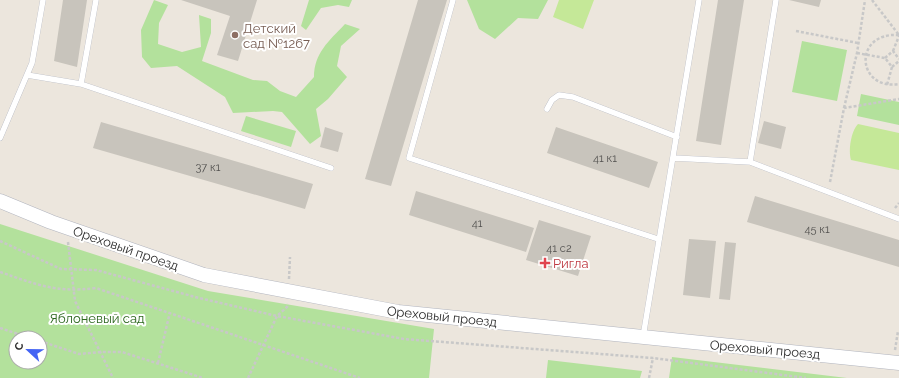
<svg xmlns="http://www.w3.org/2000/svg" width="899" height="378" font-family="Raleway,sans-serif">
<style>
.green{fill:#b3e19c;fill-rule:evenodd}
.pitch{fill:#c5e898}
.building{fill:#c8c4bc}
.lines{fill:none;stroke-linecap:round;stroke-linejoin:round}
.service-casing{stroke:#b1b4be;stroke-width:6}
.tertiary-casing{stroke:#b1b4be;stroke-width:15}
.path{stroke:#c8c8c8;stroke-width:2.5;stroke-dasharray:3 2;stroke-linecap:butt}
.service{stroke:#fff;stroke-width:5.5}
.tertiary{stroke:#fff;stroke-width:14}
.education-dot{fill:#8d6e63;stroke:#fff;stroke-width:1.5}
.health-dot{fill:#e0444e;stroke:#fff;stroke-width:1.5}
.labels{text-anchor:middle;stroke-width:4;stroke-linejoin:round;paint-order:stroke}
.number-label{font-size:11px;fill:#52514f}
.education-label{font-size:13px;fill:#785e54;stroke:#fff;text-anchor:start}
.street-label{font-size:13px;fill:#2b2b2b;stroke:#fff}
.health-label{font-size:13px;fill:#be3a42;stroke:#fff;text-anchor:start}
.park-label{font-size:13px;fill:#2b661d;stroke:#fff}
</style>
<rect width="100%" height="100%" fill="#ece6dd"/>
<path class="green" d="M154,0L168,5L159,23L158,44L182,52L201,47L199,15L211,19V33L202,61L253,80L267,81L280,91L296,97L314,77C314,53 329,41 345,24L360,29L341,46L337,66L347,77L328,99L316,109L321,136L310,144L282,112L273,111L233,113L225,97L177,66L151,68L142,57L141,30Z
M309,0H352L349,7L338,5L321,8L306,30L301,26Z
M467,0H548L538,19L518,18L495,39L479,29Z
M802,41L847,50L837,101L792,92Z
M861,94L899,102V125L857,116Z
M246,116L296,131L291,147L241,131Z
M0,224L208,291L434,329L429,378H0ZM16,338H40V362H16Z
M672,357L847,378H669Z
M548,360L642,371L640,378H546Z"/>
<path class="pitch" d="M559,0H594L583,29L553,17Z
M858,124L899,133V170L851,160C848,151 851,131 858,124Z"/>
<path class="building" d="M63,0H87L77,67L54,61Z
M181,0H257L238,61L217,55L230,16Z
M418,0H447L391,186L365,179Z
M718,0H744L721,145L696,141Z
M789,0H821L819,7Z
M764,121L786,127L781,149L758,143Z
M101,122L313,184L305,209L93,148Z
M325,127L343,133L338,152L320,147Z
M556,127L658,162L649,188L547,153Z
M416,191L534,228L526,252L409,215Z
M755,196L899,240V267L747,222Z
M539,220L591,236L578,276L526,260Z
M689,239L716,241L710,298L683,295Z
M725,242L736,243L730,300L719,299Z"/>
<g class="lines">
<g class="service-casing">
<path id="service" d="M453,0L409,158L658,239
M27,75L81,84L96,0
M81,84L331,168
M547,109L552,100L559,95L573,97L677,137
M0,138L32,63L43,0
M674,158L750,162L776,0
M750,162L899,219
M643,337L699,0"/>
</g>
<g class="tertiary-casing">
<path id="tertiary" d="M0,201L51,222L204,275L398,312L899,363"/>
</g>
<path class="path" d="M872,0L899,35
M796,31L858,43
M899,35C852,32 857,91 899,84
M893,51L899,36
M857,53L885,58L892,67L887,85
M885,58L893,51L899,59
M892,67L899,61
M844,108L857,53L865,0
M830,182L844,108L899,99
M895,208L899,203
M0,241L61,269L96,270L199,298L277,316L404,339L653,358L806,378
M68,242L75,301L113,378
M0,272C38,285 56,293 96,288L360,378
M289,279L290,257
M0,328L30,338
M40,341L79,354L100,352H122L203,378
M895,350L898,331
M158,363L170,312
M248,378L277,316L287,307L288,304
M649,378L653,358"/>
<use href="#service" class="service"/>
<use href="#tertiary" class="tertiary"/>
</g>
<circle class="education-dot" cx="235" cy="35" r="4"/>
<path class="health-dot" d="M543 257h4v4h4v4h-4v4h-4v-4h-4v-4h4z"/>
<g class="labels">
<g class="number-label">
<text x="605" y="162">41 к1</text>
<text x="208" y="171">37 к1</text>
<text x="477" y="227">41</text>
<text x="817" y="233">45 к1</text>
<text x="559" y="252">41 с2</text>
</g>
<g class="education-label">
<text x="243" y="33">Детский<tspan x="243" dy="15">сад №1267</tspan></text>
</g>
<g class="street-label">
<text transform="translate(126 248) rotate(19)" y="5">Ореховый проезд</text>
<text transform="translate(442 316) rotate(6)" y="5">Ореховый проезд</text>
<text transform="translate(765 349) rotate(5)" y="5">Ореховый проезд</text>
</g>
<g class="health-label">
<text x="553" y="268">Ригла</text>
</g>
<g class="park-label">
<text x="97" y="323">Яблоневый сад</text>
</g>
</g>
<g transform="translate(28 350) rotate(292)"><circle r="19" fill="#ffffff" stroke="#aaaaaa"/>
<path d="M0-3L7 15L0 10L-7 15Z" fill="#4363f4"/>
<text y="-6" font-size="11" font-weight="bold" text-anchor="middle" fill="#2b2b2b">С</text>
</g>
</svg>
